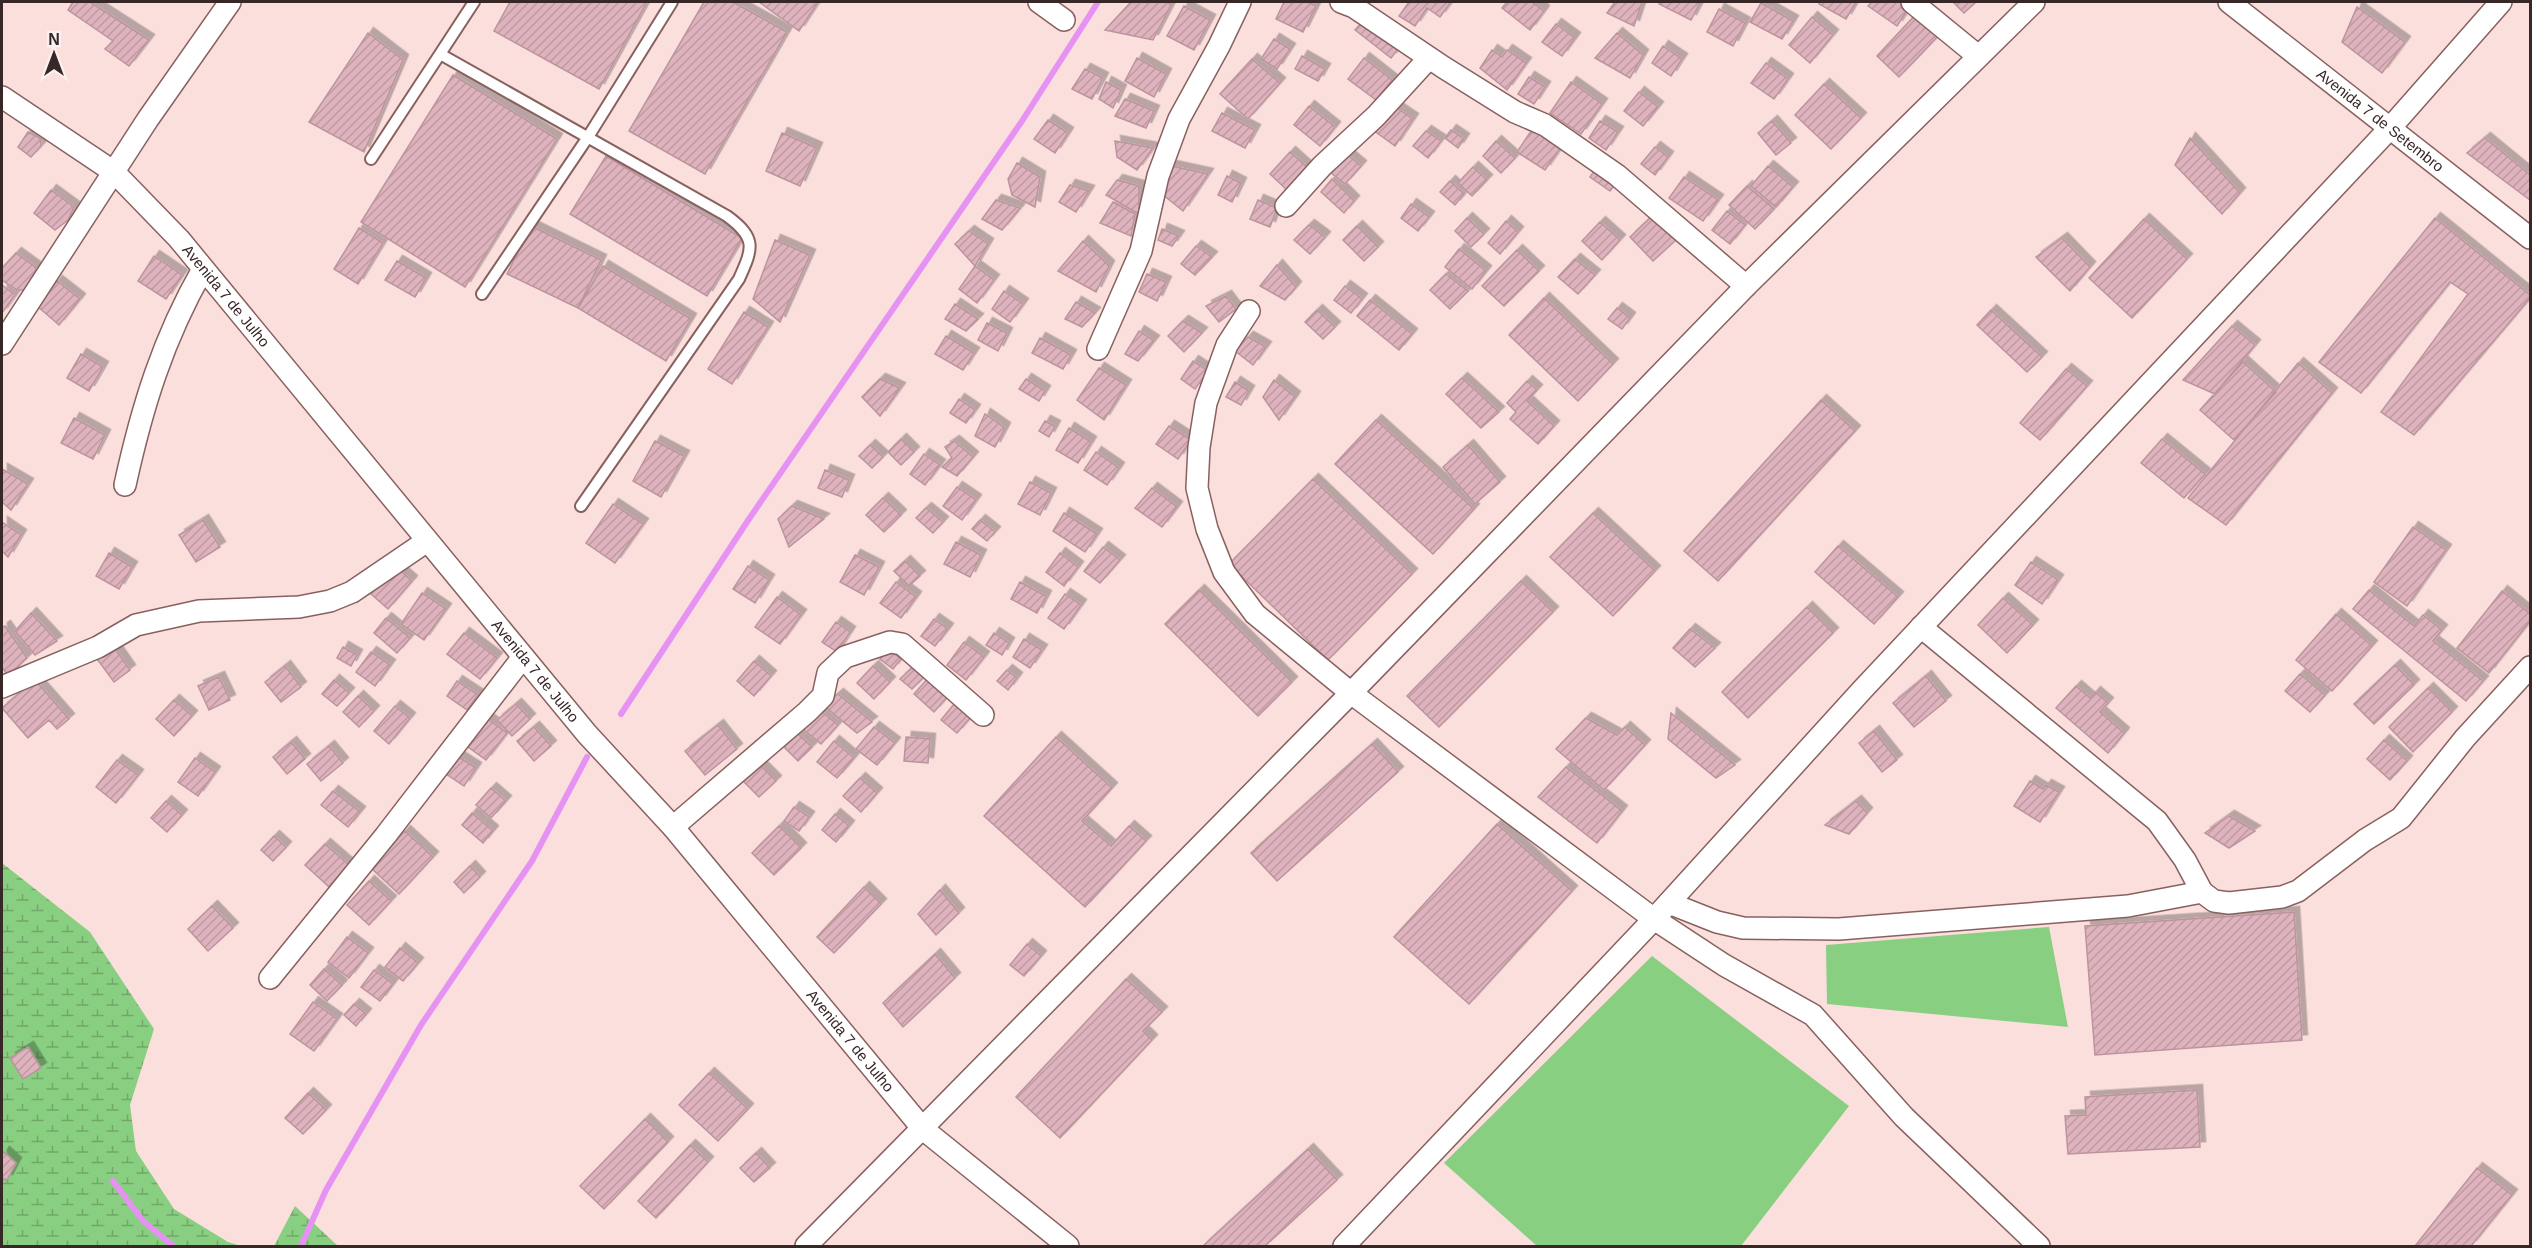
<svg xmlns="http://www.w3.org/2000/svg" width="2532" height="1248" font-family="Helvetica,sans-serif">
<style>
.wetland{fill:url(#wetland-marsh)}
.green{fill:#89cf81}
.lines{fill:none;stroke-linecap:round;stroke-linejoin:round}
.stream{stroke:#e692f3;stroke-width:6}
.building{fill:url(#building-hatch);stroke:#bc949e;stroke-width:1.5;filter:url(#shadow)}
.service-casing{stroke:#88615f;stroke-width:14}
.minor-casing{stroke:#88615f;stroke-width:24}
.service{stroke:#fff;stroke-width:10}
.minor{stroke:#fff;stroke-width:21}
.labels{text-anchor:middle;stroke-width:4.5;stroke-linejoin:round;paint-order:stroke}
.street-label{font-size:15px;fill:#372726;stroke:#fbf1f1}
</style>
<defs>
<pattern id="wetland-marsh" width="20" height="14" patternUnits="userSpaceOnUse" patternTransform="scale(1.5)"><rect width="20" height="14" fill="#89cf81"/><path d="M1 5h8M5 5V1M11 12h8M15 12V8" fill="none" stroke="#71a869"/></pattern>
<pattern id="building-hatch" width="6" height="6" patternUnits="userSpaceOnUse" patternTransform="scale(1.5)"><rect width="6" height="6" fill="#deb3be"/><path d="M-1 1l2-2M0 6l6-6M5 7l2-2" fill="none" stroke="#bf9aa3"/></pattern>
<filter id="shadow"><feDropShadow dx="5.5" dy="-5.5" stdDeviation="0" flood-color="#0004"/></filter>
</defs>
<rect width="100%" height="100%" fill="#fbdfdd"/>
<path class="wetland" d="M2,863L90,932L154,1029L130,1105L136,1151L174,1209L228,1242L241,1246H2Z
M295,1206L338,1246H274Z"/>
<path class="green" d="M2049,927L2068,1027L1827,1004L1826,945Z
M1652,956L1849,1106L1741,1246H1537L1444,1163Z"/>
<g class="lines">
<path class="stream" d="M621,714L749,519L1022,121L1098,2
M113,1181L143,1221L173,1246
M301,1246L326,1190L421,1025L532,861L587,757"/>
</g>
<path class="building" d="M73,2H90L149,40L129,66L105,49L113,41L68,10Z
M510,2H647L599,89L494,31Z
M704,2H733L787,32L705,174L629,131Z
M759,2H818L799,31Z
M1131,2H1167L1171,5L1153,40L1105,30Z
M1284,2H1308L1316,6L1303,32L1276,19Z
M1409,2H1451L1440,17L1427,8L1415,26L1399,16Z
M1507,2H1532L1544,11L1530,30L1502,8Z
M1615,2H1642L1634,26L1607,13Z
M1660,2H1696L1700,3L1691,20L1659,4Z
M1820,2H1856L1846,19L1819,4Z
M1872,2H1904L1910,6L1897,26L1868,6Z
M1953,2H1976L1964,13Z
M1761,3L1793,21L1782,39L1750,22Z
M1184,6L1210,20L1194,50L1167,36Z
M2357,7L2405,42L2382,73L2342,42Z
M1719,9L1745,23L1733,46L1707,32Z
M1919,11L1942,32L1899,77L1877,56Z
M1812,17L1833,35L1810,63L1789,45Z
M1363,21L1398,49L1391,58L1355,30Z
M1556,24L1575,38L1562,56L1542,42Z
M368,33L403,60L364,152L309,122Z
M1617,33L1643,55L1630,78L1595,58Z
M1274,39L1290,49L1277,69L1261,59Z
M1663,46L1682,59L1671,76L1652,63Z
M1492,50L1502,57L1507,50L1526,63L1507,90L1480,68Z
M1302,56L1325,69L1318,81L1295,69Z
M1137,58L1166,74L1154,97L1125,81Z
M1364,58L1392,80L1376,100L1348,79Z
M1252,59L1280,83L1248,119L1220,94Z
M1766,63L1788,79L1774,99L1751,83Z
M1085,69L1103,78L1092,99L1072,89Z
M453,75L557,139L465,287L361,222Z
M1529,77L1545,87L1534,104L1518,94Z
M1106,82L1121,90L1113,108L1099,99Z
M1571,82L1602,104L1581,134L1550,113Z
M1824,84L1861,118L1831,149L1795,115Z
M1639,92L1658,107L1643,126L1624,111Z
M1125,99L1154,111L1146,128L1115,116Z
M1391,104L1413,119L1395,146L1373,130Z
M1309,106L1335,127L1320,146L1294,125Z
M1222,113L1255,130L1245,148L1212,131Z
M1048,120L1068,133L1055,153L1034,139Z
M1600,121L1618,132L1606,150L1589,138Z
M1772,121L1791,143L1776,155L1758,133Z
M1535,125L1563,144L1545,170L1517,152Z
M1451,130L1464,139L1458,148L1445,138Z
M1426,131L1441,141L1428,158L1413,146Z
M28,132L40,138L41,146L31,157L18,147Z
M782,133L817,148L800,186L766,171Z
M2190,138L2240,193L2222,214L2175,165Z
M2485,138L2530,175V200L2467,153Z
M1115,141L1153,148L1137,170L1117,157Z
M1496,141L1515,158L1501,173L1483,156Z
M1655,147L1668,157L1655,175L1641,164Z
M1342,150L1361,166L1345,184L1326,169Z
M1290,152L1309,169L1288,191L1270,174Z
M606,156L742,238L707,296L570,214Z
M1017,163L1040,177L1035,207L1012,195L1008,179Z
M1171,166L1208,174L1183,211L1162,194Z
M1768,166L1793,187L1776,207L1751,186Z
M1473,167L1487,180L1472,196L1458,183Z
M1594,171L1614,186L1610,191L1590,177Z
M1227,176L1241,183L1232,202L1218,195Z
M1684,177L1718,200L1703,221L1669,198Z
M1332,179L1354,201L1344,213L1321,192Z
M1117,180L1139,186V214L1106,195Z
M1450,181L1464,194L1455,205L1440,192Z
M1070,185L1089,191L1076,212L1059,202Z
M1747,186L1774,209L1755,229L1729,205Z
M51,190L74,207L68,220L55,230L34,213Z
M996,200L1020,208L1002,230L982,219Z
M1258,200L1277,208L1270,227L1250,219Z
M1113,202L1135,214L1131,236L1100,223Z
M1411,204L1429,217L1418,231L1401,218Z
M1727,211L1745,225L1730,244L1712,230Z
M1652,216L1676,240L1653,261L1630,237Z
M1467,218L1484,234L1471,247L1455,231Z
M2435,218L2530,295V298L2414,435L2381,412L2468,294L2450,282L2361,393L2319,362Z
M2144,219L2187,259L2132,318L2089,278Z
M1506,221L1518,232L1500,254L1488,243Z
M1600,222L1620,240L1602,260L1582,241Z
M1309,225L1325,237L1310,254L1294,240Z
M531,226L601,260L578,308L507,274Z
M1357,226L1378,247L1364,261L1343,240Z
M359,228L383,243L358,284L334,269Z
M1162,229L1179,236L1172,246L1158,240Z
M969,231L988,244L975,266L955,244Z
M2062,238L2090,267L2070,291L2036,257Z
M775,240L810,255L780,322L753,299Z
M1083,241L1109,266L1096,292L1058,271Z
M1196,246L1212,257L1195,275L1181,264Z
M1459,249L1486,271L1472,289L1445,267Z
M1517,250L1539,271L1504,306L1482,286Z
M16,253L35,267L37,276L26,290H17L2,280V268Z
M154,256L182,275L166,299L138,281Z
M1575,259L1595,275L1578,294L1558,277Z
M397,261L426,278L415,297L385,280Z
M1277,265L1296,287L1285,300L1260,286Z
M603,266L691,319L666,361L578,308Z
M975,266L994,280L977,303L959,289Z
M1147,274L1166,282L1157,301L1139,292Z
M1446,274L1468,291L1450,309L1430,290Z
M57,281L80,299L59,325L37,306Z
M2,285L15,295L2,313Z
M1345,286L1362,299L1351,313L1334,300Z
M1004,291L1023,304L1010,322L992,309Z
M1226,296L1236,309L1219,322L1206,306Z
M1544,298L1613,364L1578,401L1509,335Z
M1370,300L1412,334L1399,350L1357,316Z
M1076,302L1095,313L1082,327L1065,319Z
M955,304L978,319L966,331L945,319Z
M1617,308L1630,318L1622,329L1608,319Z
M1317,310L1335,327L1323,339L1305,322Z
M1991,310L2042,357L2027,372L1977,325Z
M744,312L768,327L732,384L708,369Z
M1183,321L1202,333L1184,352L1168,336Z
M987,323L1007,333L998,351L978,340Z
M2232,326L2255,345L2215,394L2183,380Z
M1139,331L1154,341L1138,361L1125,354Z
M946,336L974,353L963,370L935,354Z
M1248,337L1266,347L1253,365L1235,351Z
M1040,338L1071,355L1063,369L1032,353Z
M81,354L103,367L89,391L67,378Z
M1193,361L1208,371L1195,389L1181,379Z
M2243,362L2276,392L2234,440L2200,410Z
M2298,363L2332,393L2226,525L2188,498Z
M1099,368L1126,385L1104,420L1077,400Z
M2066,369L2087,386L2040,440L2020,423Z
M1462,378L1499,412L1481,428L1446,394Z
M880,379L900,388L880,416L862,397Z
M1026,379L1045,391L1039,401L1019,389Z
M1274,380L1295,397L1279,420L1263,397Z
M1527,381L1537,390L1527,401L1554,426L1538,444L1510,419L1516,412L1507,403Z
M1235,382L1249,391L1241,405L1226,397Z
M959,399L975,410L966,423L950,413Z
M1821,400L1855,431L1718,581L1684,551Z
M985,414L1005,428L995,447L975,436Z
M74,418L105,435L93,459L61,443Z
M1376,420L1474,509L1433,554L1335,464Z
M1045,421L1055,426L1049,437L1039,431Z
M1169,426L1191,440L1178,459L1156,444Z
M1069,428L1091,442L1078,463L1056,450Z
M901,439L914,452L901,465L888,452Z
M2162,439L2205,474L2184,498L2141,463Z
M655,441L684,456L661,497L633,481Z
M954,441L973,457L957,476L942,467L952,458L945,447Z
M870,445L883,457L872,468L859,456Z
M1468,445L1500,482L1475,504L1443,467Z
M1096,452L1119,468L1107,485L1084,470Z
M924,454L940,465L925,485L910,474Z
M2,469L28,484L11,510L2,502Z
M825,470L849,480L842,497L818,488Z
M1313,479L1412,574L1328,660L1229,564Z
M1030,482L1051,493L1040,515L1018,504Z
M957,487L976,500L962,520L943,506Z
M1152,488L1177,507L1162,527L1135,508Z
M883,498L901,515L884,532L866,515Z
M613,504L643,524L615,563L586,543Z
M792,506L824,519L789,547L778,519Z
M926,508L943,522L933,533L916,518Z
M1064,513L1097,534L1085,552L1053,531Z
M1593,513L1655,571L1613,616L1550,557Z
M203,520L220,547L196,562L179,535Z
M980,520L995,532L987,541L972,529Z
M2,522L21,535L8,557L2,551Z
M2413,527L2446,550L2407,606L2374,582Z
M956,542L981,555L970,577L944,564Z
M1838,546L1898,597L1874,624L1815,572Z
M1103,547L1120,560L1100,583L1084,571Z
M109,553L132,567L119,589L96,576Z
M1060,553L1078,567L1064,586L1046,572Z
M855,555L879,567L864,595L840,582Z
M905,561L920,576L909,586L894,571Z
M2031,562L2058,580L2042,604L2015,585Z
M395,566L412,581L388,609L371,594Z
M748,566L769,580L755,603L733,589Z
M1521,581L1553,612L1439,727L1407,696Z
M896,582L916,597L901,618L880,603Z
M1020,582L1046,596L1037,613L1011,599Z
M1199,590L1292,682L1258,716L1165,624Z
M2369,590L2414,626L2423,615L2442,630L2433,641L2483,681L2466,701L2353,609Z
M2502,591L2530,614V621L2489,673L2457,648Z
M422,593L446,609L424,640L401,624Z
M1065,594L1081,605L1064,629L1048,618Z
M777,597L801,615L780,644L755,627Z
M2003,598L2033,625L2007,653L1978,625Z
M1807,607L1833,633L1748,718L1722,692Z
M31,613L57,641L35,655L15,631Z
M2336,614L2372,646L2332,691L2296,660Z
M386,618L410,638L397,653L374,633Z
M934,619L948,629L935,646L921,636Z
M836,622L850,632L837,652L822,642Z
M5,626L27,658L8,676L2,667V628Z
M1690,629L1715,648L1695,667L1673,648Z
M464,633L497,658L480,679L447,654Z
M994,633L1009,643L1002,655L986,645Z
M1024,639L1042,650L1030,668L1013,657Z
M964,642L984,657L966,680L947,665Z
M114,647L130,670L114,682L97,659Z
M343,647L357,655L351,666L337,658Z
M888,649L901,659L893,669L880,659Z
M371,652L390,665L375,686L356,672Z
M754,661L771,676L754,696L737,681Z
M918,662L929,672L912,689L900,679Z
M2395,665L2414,685L2374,724L2354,704Z
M285,666L301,687L281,702L265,682Z
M873,666L890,682L874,699L857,683Z
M1007,670L1017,678L1008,690L997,681Z
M2300,674L2325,695L2310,712L2285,691Z
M1926,676L1946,701L1914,727L1893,703Z
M219,677L230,700L209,710L198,686Z
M929,677L949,695L934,712L914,694Z
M35,680L69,719L57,729L49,720L28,738L2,708Z
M334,680L349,693L337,706L322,694Z
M457,681L478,695L467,710L447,696Z
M2076,686L2090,698L2095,692L2108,703L2100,712L2124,733L2108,753L2056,708Z
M2428,688L2452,712L2413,752L2389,727Z
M838,694L872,722L857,733L824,706Z
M358,696L374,711L359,727L343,712Z
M174,700L192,716L174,736L156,719Z
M516,704L530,719L512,736L497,720Z
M954,704L970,718L957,733L941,720Z
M395,706L410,718L389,744L374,731Z
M820,710L838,725L821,744L803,729Z
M1671,713L1735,765L1716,778L1668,739Z
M485,717L507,733L486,760L464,744Z
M1586,718L1617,735L1625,727L1645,745L1604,790L1556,749Z
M718,725L737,749L705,775L685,751Z
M534,727L551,746L534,761L517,741Z
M874,727L895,743L877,765L856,749Z
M1874,731L1897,760L1882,772L1859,743Z
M797,733L812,747L798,761L784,747Z
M906,737L930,739L928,763L904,761Z
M1056,737L1112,788L1082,821L1111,846L1129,826L1146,841L1085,907L984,816Z
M2384,740L2407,761L2390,780L2367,759Z
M834,741L854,758L837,778L817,762Z
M291,742L305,759L287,774L273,757Z
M1372,744L1398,772L1277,881L1251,853Z
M329,746L343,763L321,781L307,764Z
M457,756L476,768L464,786L446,774Z
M195,758L215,772L198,796L178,782Z
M117,760L138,775L116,803L96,787Z
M759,764L776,781L759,797L742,780Z
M1566,767L1622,811L1597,843L1538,797Z
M860,778L877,793L861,812L843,796Z
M2030,781L2043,789L2046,785L2059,792L2040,822L2014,806Z
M491,788L506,801L491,818L476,805Z
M333,791L360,812L348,827L321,805Z
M166,801L182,815L167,832L151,818Z
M1856,801L1867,813L1849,834L1825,825Z
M794,807L809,817L799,831L784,821Z
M472,813L493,831L483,843L462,825Z
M835,814L849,826L836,842L822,830Z
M2229,816L2255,831L2229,848L2205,833Z
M1497,824L1572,891L1469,1004L1394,937Z
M779,826L801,848L774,875L752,853Z
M405,831L433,857L399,894L371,868Z
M274,836L286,847L273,861L261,850Z
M325,844L349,865L329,887L305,865Z
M470,866L480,877L464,893L454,882Z
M369,881L391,901L369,925L347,905Z
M864,887L881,904L834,953L817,937Z
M940,890L959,913L936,935L918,914Z
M212,906L233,928L208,951L188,929Z
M2294,912L2302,1040L2095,1055L2085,926Z
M347,937L368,953L349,978L328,962Z
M1027,944L1041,956L1024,976L1010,965Z
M400,948L418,963L403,981L385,967Z
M935,954L955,978L903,1027L883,1003Z
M324,969L342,985L327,1001L310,985Z
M374,970L393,984L380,1001L361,987Z
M1126,979L1162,1012L1143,1031L1152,1040L1060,1138L1016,1097Z
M313,1002L337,1019L314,1051L290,1034Z
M354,1004L366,1014L356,1026L344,1015Z
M28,1047L41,1068L23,1079L10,1058Z
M709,1073L748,1109L718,1141L679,1105Z
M2197,1090L2200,1147L2068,1154L2065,1116L2086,1115L2085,1097Z
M308,1093L326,1110L303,1134L285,1118Z
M645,1119L668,1142L604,1209L580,1186Z
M690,1145L708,1162L656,1218L638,1201Z
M1308,1149L1337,1180L1265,1246H1203Z
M4,1152L16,1163L7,1180L2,1178V1155Z
M756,1153L770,1168L754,1182L740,1168Z
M2477,1168L2512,1195L2471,1246H2415Z"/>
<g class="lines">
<g class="service-casing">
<path id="service" d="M440,54L474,2
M371,159L440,54L727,216C757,238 753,248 739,279L581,506
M482,294L588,137L672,2"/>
</g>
<g class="minor-casing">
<g id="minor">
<path d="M1039,2L1064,20"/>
<path d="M1341,2L1354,7L1443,67L1515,112L1545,125L1617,175L1746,286"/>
<path d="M1912,2L1978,56"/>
<path id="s1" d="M2229,2L2530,238"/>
<path id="s2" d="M2,97L114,172L179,239L587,734L673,827L923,1129L1068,1246"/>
<path d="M1286,206L1322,166L1376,116L1429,58"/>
<path d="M1249,311L1227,345L1206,403L1199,447L1197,488L1207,529L1224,572L1255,614L1351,693L1654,919L1724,965L1813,1015L1904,1117L2039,1246"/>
<path d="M2,344L148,119L230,2"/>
<path d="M1098,349L1141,251L1158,176L1179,119L1219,46L1240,2"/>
<path d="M125,485C142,407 163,339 203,269"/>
<path d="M1921,627L2157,821L2185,860L2202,892L2214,901L2229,903L2282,897L2298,891L2365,840L2401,818L2465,738L2530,667"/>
<path d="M2,687L98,647L136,625L199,611L299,607L330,601L352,592L427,541"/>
<path d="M673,827L807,712L823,696L828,673L845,657L890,642L902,644L983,715"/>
<path d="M1669,903L1717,922L1743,928L1839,929L2128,906L2202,892"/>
<path d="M270,978L386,835L523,657"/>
<path d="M806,1246L1351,693L1746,286L2034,2"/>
<path d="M1344,1246L1654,919L1863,689L2391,127L2501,2"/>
</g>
</g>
<use href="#service" class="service"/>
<use href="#minor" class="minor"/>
</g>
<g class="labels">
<g class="street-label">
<text dy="5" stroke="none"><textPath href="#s1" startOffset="192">Avenida 7 de Setembro</textPath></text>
<text dy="5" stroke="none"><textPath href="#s2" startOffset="302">Avenida 7 de Julho</textPath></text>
<text dy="5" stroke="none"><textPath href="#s2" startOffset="788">Avenida 7 de Julho</textPath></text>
<text dy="5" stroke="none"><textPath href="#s2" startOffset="1274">Avenida 7 de Julho</textPath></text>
</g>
</g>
<rect width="2532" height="1248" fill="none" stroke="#372726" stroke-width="6"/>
<g transform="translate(54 54)" stroke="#fbf1f1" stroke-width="4.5" paint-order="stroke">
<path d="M0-4.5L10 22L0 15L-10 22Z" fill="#372726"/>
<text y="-9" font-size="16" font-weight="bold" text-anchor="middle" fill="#372726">N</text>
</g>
</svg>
